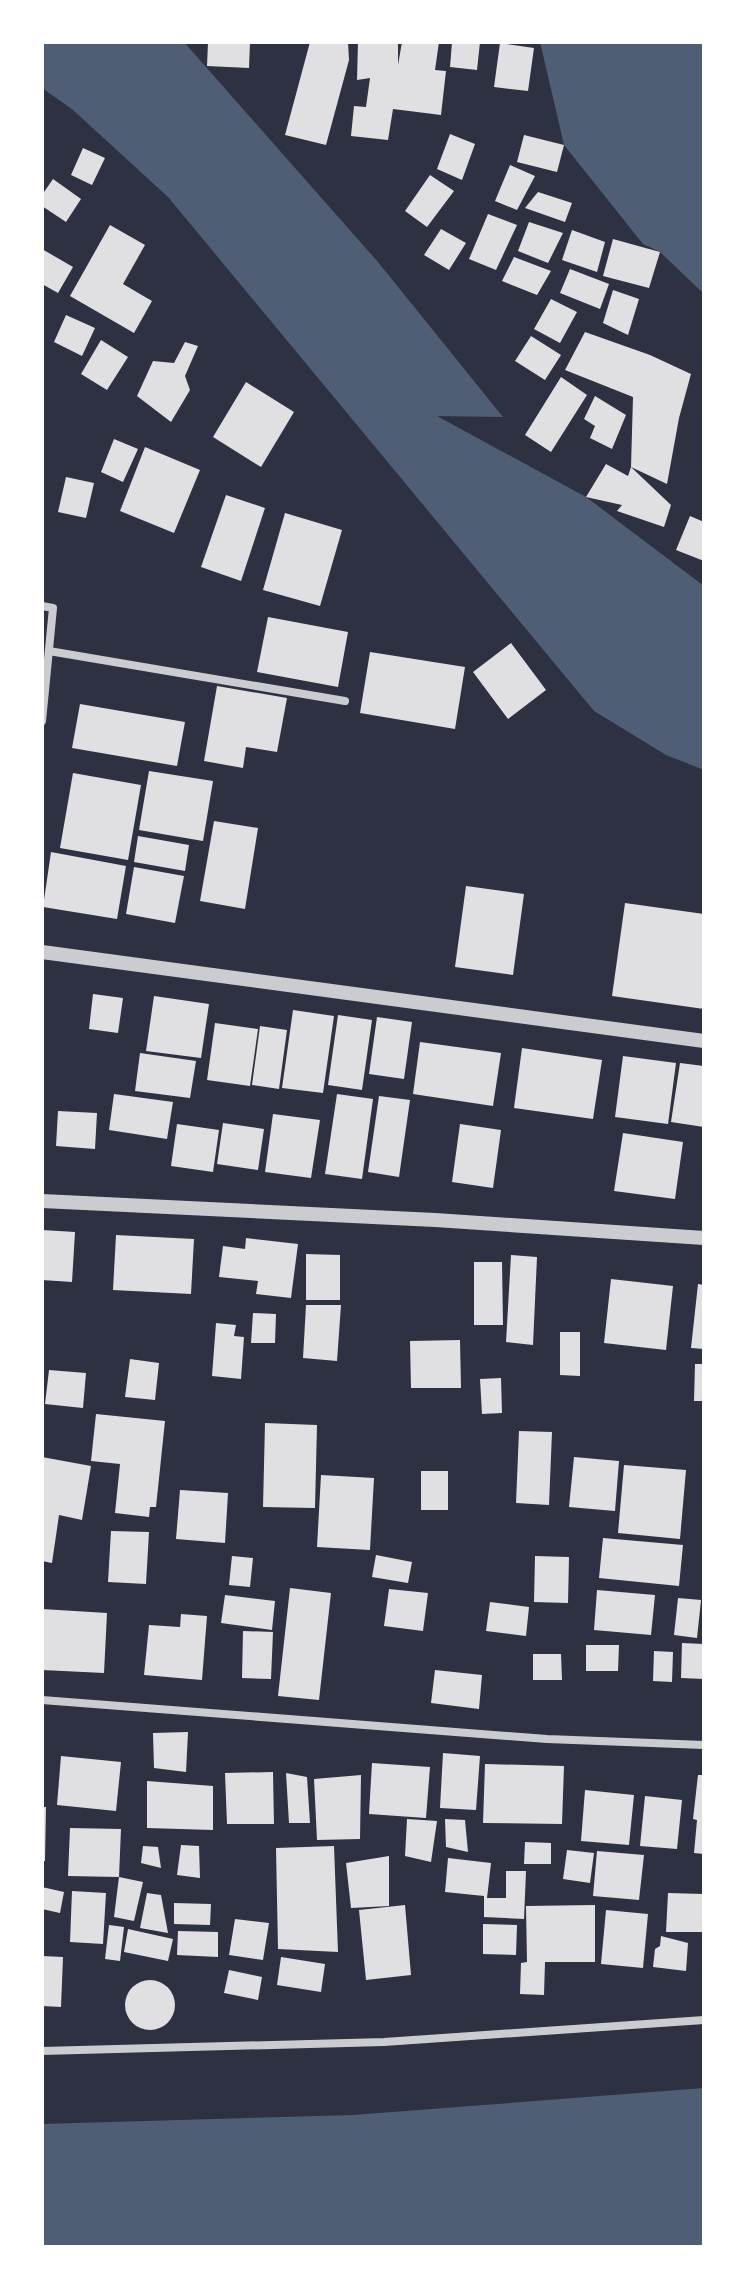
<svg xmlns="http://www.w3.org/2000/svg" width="746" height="2289" font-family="'Nunito Sans',sans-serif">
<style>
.water{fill:#4f5d75}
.building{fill:#e0e0e3}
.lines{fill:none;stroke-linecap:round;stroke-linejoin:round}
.minor{stroke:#caccd0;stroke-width:8}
.tertiary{stroke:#caccd0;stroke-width:14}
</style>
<rect width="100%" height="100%" fill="#2d3142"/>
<path class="water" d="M42,42H184L378,262L503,417L437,416L586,497L704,586V770L666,755L594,711L168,197L73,110L42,88Z
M540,42H704V294L660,252L643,244L564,145Z
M704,2088V2247H42V2124L353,2115Z"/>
<path class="building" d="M208,42H250L249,68L207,66Z
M310,42H348L349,60L326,145L285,135Z
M358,42H398V65L402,42H439L435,70L446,71L441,115L393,109L388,140L351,136L354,106L366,107L370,78L357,80Z
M452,42H480L477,70L450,67Z
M500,43L534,48L528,91L494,87Z
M450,134L475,144L462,180L437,169Z
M524,135L564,145L557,172L517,162Z
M83,148L105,158L92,185L71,175Z
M510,165L535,176L517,210L495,201Z
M430,175L454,191L427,227L405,211Z
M53,179L81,199L66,222L42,206V195Z
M538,192L572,203L565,222L525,208Z
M488,214L517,225L496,270L469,259Z
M529,222L563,233L548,263L518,251Z
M110,225L145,245L123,284L152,301L134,333L70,296Z
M441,229L466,243L449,270L424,255Z
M572,230L605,242L597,272L562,260Z
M613,239L660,252L649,288L603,276Z
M42,249L73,267L58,293L42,284Z
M514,257L551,271L537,295L502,281Z
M570,269L609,284L600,309L560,293Z
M613,290L639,299L628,335L603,323Z
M551,299L577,312L560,343L534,329Z
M66,315L95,328L82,356L54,342Z
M585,332L650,355L691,374L679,418L667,484L631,467L671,505L664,527L617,511L622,505L586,497L606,464L628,476L631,467L633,397L565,370Z
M531,336L561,355L545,380L515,361Z
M101,340L128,357L107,390L81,374Z
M185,342L198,346L185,376L190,390L171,422L137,396L153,361L174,363Z
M561,377L587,395L551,452L525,435Z
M246,382L294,412L261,467L213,437Z
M595,396L626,415L612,449L590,438L595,426L584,419Z
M114,439L138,449L123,482L101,472Z
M145,447L200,470L174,533L120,511Z
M66,477L94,483L86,518L58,512Z
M226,495L265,508L241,581L201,567Z
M285,513L342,530L320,606L263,590Z
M690,516L704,522V561L676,550Z
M268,617L348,632L338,687L257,672Z
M511,643L546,690L508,719L473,672Z
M370,652L465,667L455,729L360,713Z
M217,686L287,698L277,752L246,747L243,768L204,761Z
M80,704L185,722L177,766L72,748Z
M149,771L213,781L203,841L139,830Z
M73,773L141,785L128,860L60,848Z
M214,821L258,828L245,909L200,901Z
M138,836L189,845L185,871L134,862Z
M51,852L126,866L117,919L43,907Z
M134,867L184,876L175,923L126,914Z
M466,886L524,894L513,975L455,967Z
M625,903L704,914V1009L612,996Z
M93,994L123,998L118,1033L89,1029Z
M154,996L209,1004L201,1058L146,1051Z
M293,1010L334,1016L323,1093L282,1088Z
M338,1015L372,1020L362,1090L328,1085Z
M377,1017L412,1022L404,1079L369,1074Z
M215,1023L258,1029L250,1086L207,1080Z
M260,1026L287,1030L279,1089L252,1085Z
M420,1042L501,1053L493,1106L413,1094Z
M522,1048L602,1060L593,1119L514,1108Z
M140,1053L196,1061L190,1098L135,1091Z
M623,1056L676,1063L668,1124L615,1117Z
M680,1063L704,1066V1127L671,1122Z
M114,1094L173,1102L167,1139L109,1130Z
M337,1094L373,1099L362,1179L325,1174Z
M379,1096L410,1100L399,1177L368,1172Z
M58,1111L97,1113L95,1149L56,1146Z
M273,1114L320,1120L311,1178L265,1172Z
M223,1123L264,1129L258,1170L217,1164Z
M177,1124L219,1130L213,1172L171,1166Z
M460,1124L501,1130L493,1188L452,1182Z
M623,1133L683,1142L675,1199L614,1191Z
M42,1230L75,1232L72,1282L42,1280Z
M116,1235L194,1239L191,1294L113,1290Z
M246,1238L298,1244L291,1298L256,1294L258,1281L219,1277L223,1246L245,1249Z
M306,1254L340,1255V1300H306Z
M511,1255L537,1257L533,1345L506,1342Z
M474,1262H502L503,1325H474Z
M611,1279L673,1286L666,1350L604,1343Z
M698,1284L704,1285V1349L691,1348Z
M306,1305H341L337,1361L303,1358Z
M253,1313L276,1314L275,1343H251Z
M216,1323L236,1325L234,1336L244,1337L241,1379L212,1376Z
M560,1332H580V1376L560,1375Z
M460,1340L461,1388H411L410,1341Z
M130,1359L159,1363L155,1400L125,1397Z
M695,1364H704V1401H694Z
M49,1370L86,1373L83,1408L45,1404Z
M501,1378L502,1413L482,1414L480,1379Z
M96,1414L165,1421L156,1507H150L149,1517L115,1513L120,1464L91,1461Z
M265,1423L317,1425L315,1508L263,1507Z
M519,1431L552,1432L549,1505L516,1503Z
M42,1457L91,1466L82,1520L59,1515L52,1563L42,1561Z
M574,1457L619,1461L615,1511L569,1507Z
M624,1465L686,1470L680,1539L618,1533Z
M421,1471H448V1510H421Z
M321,1475L374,1478L370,1550L317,1547Z
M180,1490L228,1493L225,1543L176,1539Z
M111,1531L149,1532L146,1584L108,1582Z
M603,1538L683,1545L679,1586L599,1578Z
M376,1555L412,1562L408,1583L372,1577Z
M232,1556L253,1558L250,1587L229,1585Z
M535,1556L569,1557L568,1603L534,1602Z
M290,1588L331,1593L319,1700L278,1696Z
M389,1589L428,1593L423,1631L384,1626Z
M597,1590L655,1595L651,1635L594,1630Z
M225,1595L275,1601L272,1630L221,1623Z
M678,1598L701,1600L697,1638L674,1635Z
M490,1602L529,1607L526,1636L486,1631Z
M42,1609L107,1613L104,1673L42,1670Z
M181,1614L207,1616L202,1680L144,1675L149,1625L180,1627Z
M243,1631L273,1632L271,1679L242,1678Z
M682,1643L704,1644V1679L681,1678Z
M586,1645H619L618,1671H586Z
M654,1651L673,1652L672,1682L653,1681Z
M533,1654H561L562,1680H533Z
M435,1670L482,1675L479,1709L431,1703Z
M188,1732L186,1772L154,1768L153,1733Z
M443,1753L480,1756L476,1810L440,1808Z
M61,1756L121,1762L116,1811L57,1805Z
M372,1763L430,1767L426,1818L369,1814Z
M485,1764L564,1766L562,1824L483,1823Z
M273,1772L274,1824H227L225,1773Z
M286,1773L307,1777L310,1823H289Z
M361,1775L360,1839L317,1840L314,1779Z
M698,1775H704V1854L694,1853L697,1820L693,1819Z
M147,1781L213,1786V1830L147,1828Z
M585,1790L634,1795L629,1845L581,1841Z
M645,1796L682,1800L677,1849L640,1846Z
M42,1807H46L45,1861H42Z
M407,1819L437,1821L431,1862L405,1856Z
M445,1819L465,1820L468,1852L446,1847Z
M70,1828L121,1829L119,1877L143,1882L134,1921L114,1917L119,1877L68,1876Z
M525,1842L551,1843V1864H524Z
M181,1845L199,1846L200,1878L177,1875Z
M143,1846L158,1847L161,1868L141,1863Z
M334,1846L338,1952L278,1949L276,1848Z
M567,1850L594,1853L590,1883L563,1879Z
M597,1851L644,1855L639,1900L593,1896Z
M389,1856V1906L351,1908L346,1863Z
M448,1858L491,1863L487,1898H506V1871H526L524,1919L484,1917V1896L445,1892Z
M42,1887L64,1892L60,1913L42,1909Z
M72,1891L106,1893L103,1944L70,1942Z
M147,1893L161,1895L168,1933L140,1928Z
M668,1893L704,1894V1932H666Z
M174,1903L211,1904L210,1925L174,1924Z
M405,1905L411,1975L366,1980L359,1910Z
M595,1905V1962H545L544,1995L520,1994L521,1963L527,1962L526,1906Z
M606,1910L648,1914L643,1968L601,1964Z
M235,1919L269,1923L263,1960L229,1955Z
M483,1924L517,1925L516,1955L483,1954Z
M109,1925L124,1927L120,1961L105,1959Z
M128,1929L173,1939L168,1961L124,1952Z
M178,1931L218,1932V1957L177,1955Z
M661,1936L688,1943L686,1971L653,1967L655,1949L660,1946Z
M42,1956L63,1957L61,2007L42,2006Z
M281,1957L325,1964L321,1992L277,1985Z
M229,1970L262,1977L258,2000L224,1993Z
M125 2005a25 25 0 1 1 50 0a25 25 0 1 1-50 0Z"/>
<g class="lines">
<path class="minor" d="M42,606L53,608L42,721
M49,651L345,701
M42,1700L547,1739L704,1745
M42,2051L384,2042L704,2020"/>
<path class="tertiary" d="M42,952L704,1041
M42,1201L435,1220L704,1238"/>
</g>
<rect width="746" height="2289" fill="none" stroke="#ffffff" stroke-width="88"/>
</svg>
